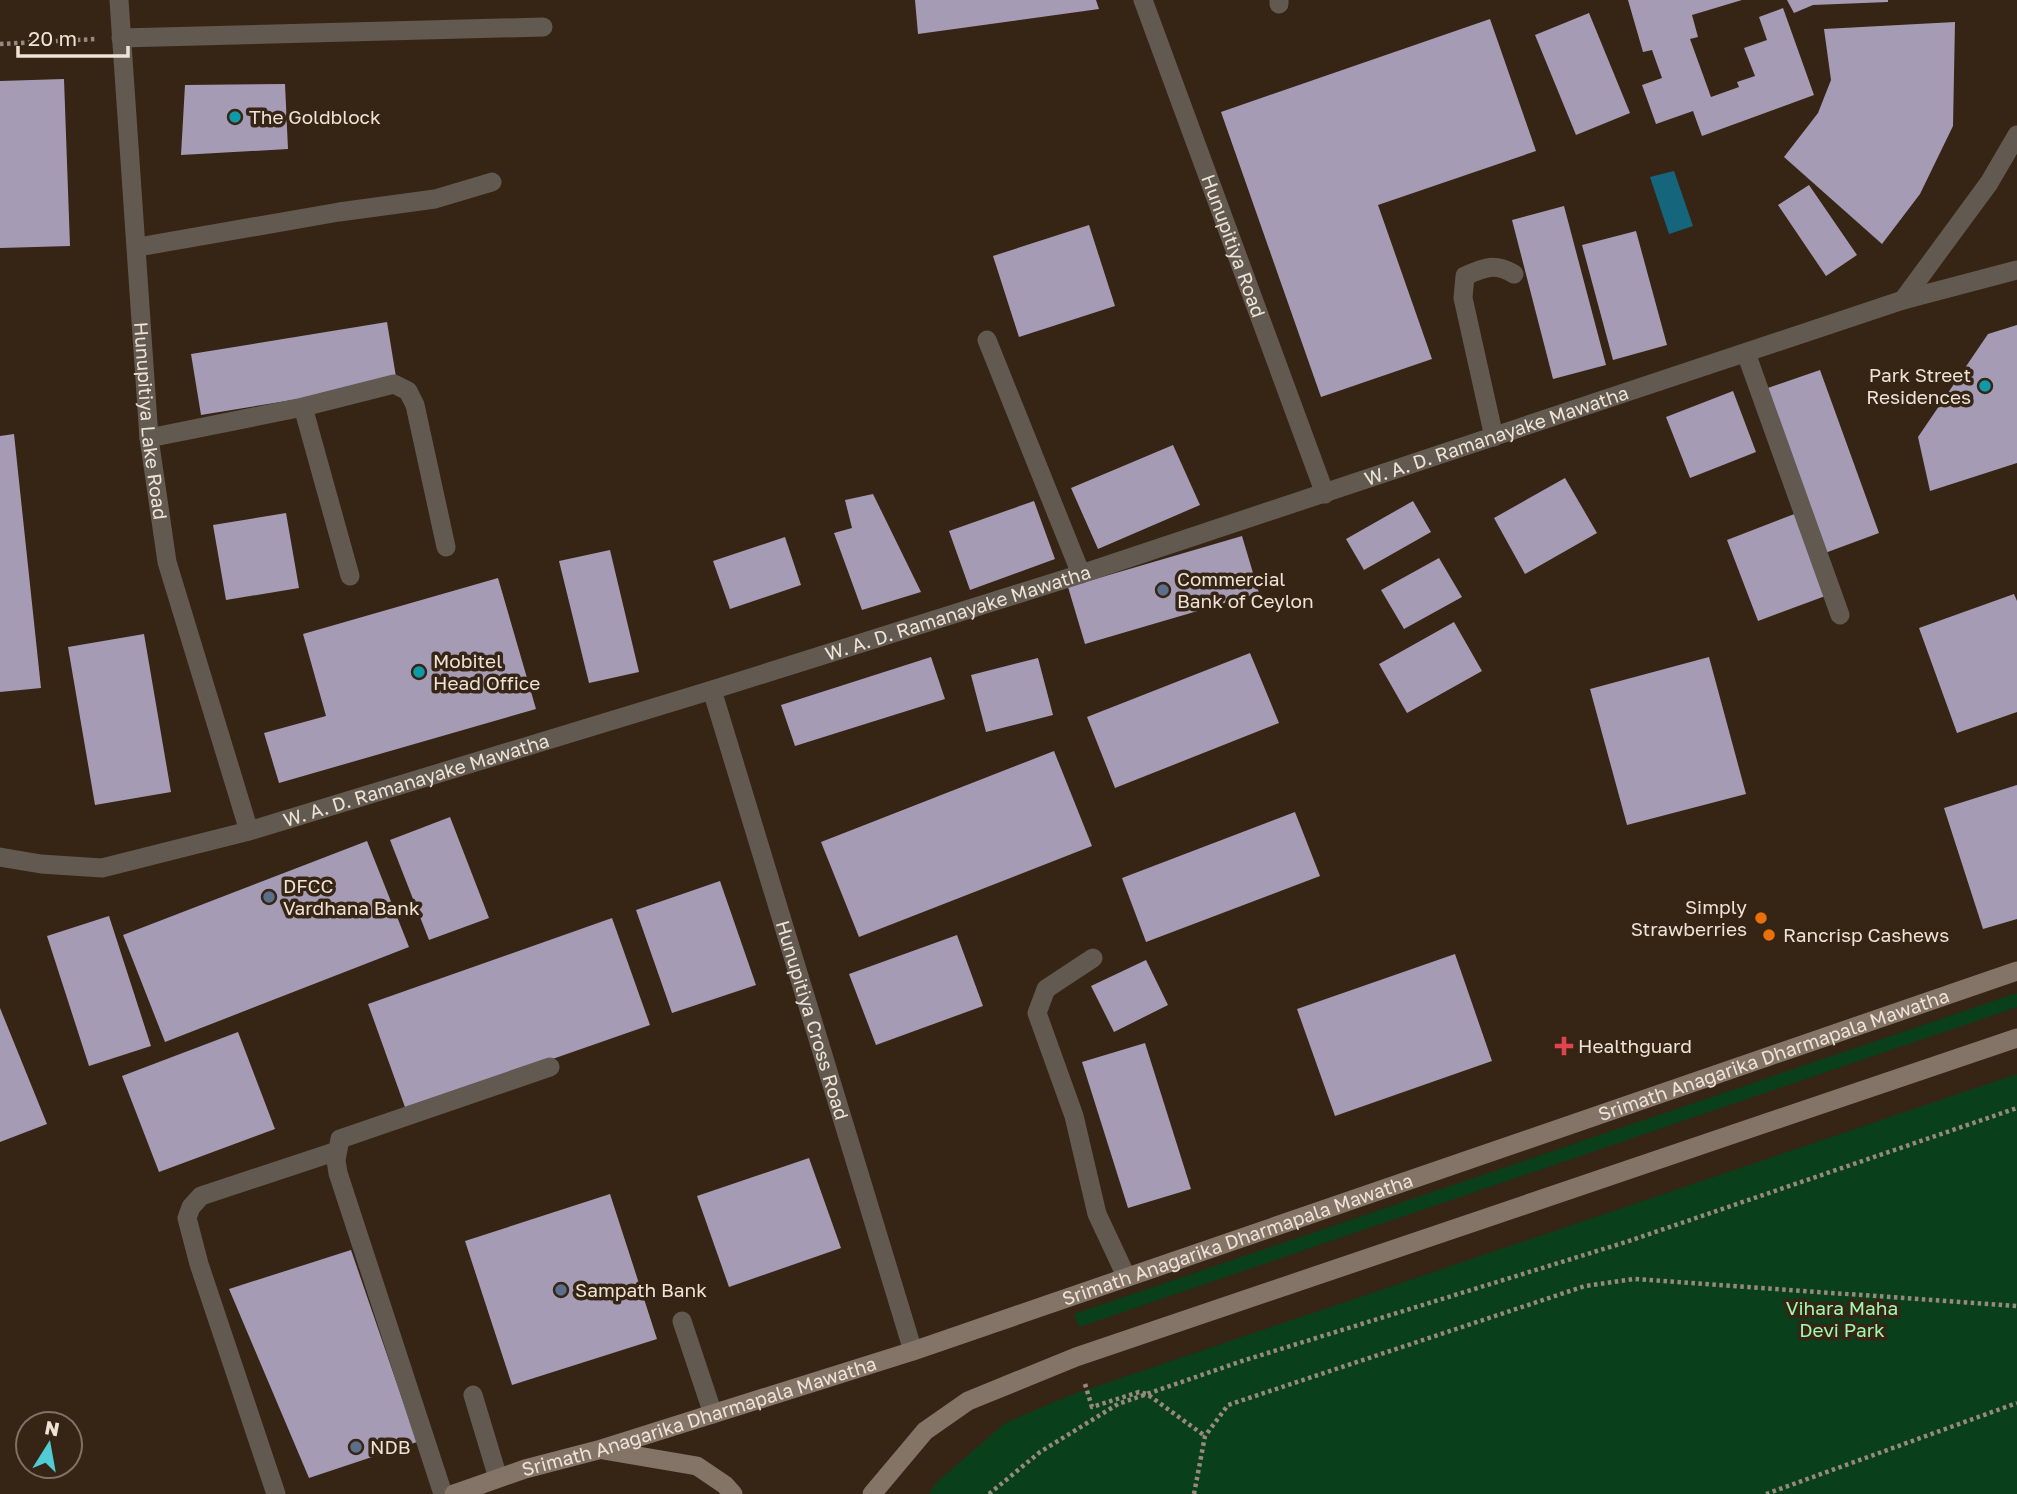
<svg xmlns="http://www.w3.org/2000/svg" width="2017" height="1494" font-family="'Golos Text',sans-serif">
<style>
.green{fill:#0a3f1c}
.water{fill:#15667c}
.building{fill:#a59bb5}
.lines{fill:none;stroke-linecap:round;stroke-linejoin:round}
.path{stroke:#97897b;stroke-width:4.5;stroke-dasharray:3.5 3.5;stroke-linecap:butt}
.service{stroke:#625951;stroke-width:19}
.minor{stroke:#625951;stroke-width:19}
.secondary{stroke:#837467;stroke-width:19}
.culture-dot{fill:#0f9aa8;stroke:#362514;stroke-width:2.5}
.service-dot{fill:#5c6f8a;stroke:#362514;stroke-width:2.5}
.food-dot{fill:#e8710a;stroke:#362514;stroke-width:2.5}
.health-dot{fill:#e0444e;stroke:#362514;stroke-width:2.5}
.labels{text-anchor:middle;stroke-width:7;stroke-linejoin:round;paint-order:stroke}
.poi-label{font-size:19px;fill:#efe3d8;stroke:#362514;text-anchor:start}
.street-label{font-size:19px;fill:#efe3d8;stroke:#362514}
.park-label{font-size:19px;fill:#9ef9b2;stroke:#362514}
</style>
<rect width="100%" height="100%" fill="#362514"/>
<path class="green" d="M2017,993V1007L1079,1327L1074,1314Z
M2017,1074V1494H929L937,1482L1005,1423L1068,1396Z"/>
<path class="water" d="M1674,171L1693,226L1669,234L1650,177Z"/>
<path class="building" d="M915,0H1096L1099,9L918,34Z
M1628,0H1742L1692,15L1698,37L1690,39L1711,97L1739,87L1737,82L1755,76L1744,48L1767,40L1759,17L1783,8L1814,95L1702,136L1693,111L1656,124L1642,85L1662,78L1652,50L1643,52Z
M1787,0H1888V2L1813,5L1794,13Z
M1589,13L1630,113L1576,135L1535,35Z
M1490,19L1536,151L1378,205L1432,359L1321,397L1221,112Z
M1955,22L1953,126L1920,194L1882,244L1784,157L1818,113L1831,80L1824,29Z
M64,79L70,246L0,248V81Z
M285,84L288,149L181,155L185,85Z
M1809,185L1857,255L1826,276L1778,205Z
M1564,206L1606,365L1553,379L1512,220Z
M1089,225L1115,306L1019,337L993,256Z
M1636,231L1667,345L1613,360L1582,245Z
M387,322L397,383L201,415L191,354Z
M2017,325V463L1930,491L1918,437L1988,334Z
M1820,370L1879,533L1825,553L1765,389Z
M1733,391L1756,452L1690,478L1666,417Z
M14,434L41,688L0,692V436Z
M1173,445L1200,505L1098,549L1071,488Z
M1565,478L1597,533L1525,574L1494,518Z
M873,494L921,592L862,610L834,533L852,528L845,500Z
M1034,501L1055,559L970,590L949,531Z
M1413,501L1431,532L1364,570L1346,539Z
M286,513L299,588L226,600L213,525Z
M1797,513L1828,595L1758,621L1727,540Z
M1242,536L1259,593L1085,644L1068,587Z
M785,537L801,585L730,609L713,561Z
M610,550L639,672L589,683L559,561Z
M1439,558L1462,597L1404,629L1381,590Z
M498,578L536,709L279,783L264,733L326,716L303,634Z
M2014,594L2017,601V712L1957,733L1919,628Z
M1454,622L1482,671L1407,713L1379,664Z
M144,634L171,792L95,805L68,647Z
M1250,653L1279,723L1115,788L1087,717Z
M931,657L945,699L795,746L781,705Z
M1709,657L1746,794L1627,825L1590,689Z
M1038,658L1053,715L986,732L971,675Z
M1054,751L1092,846L859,937L821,842Z
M2017,785V919L1983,929L1944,808Z
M1295,812L1320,876L1146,942L1122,878Z
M450,817L489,918L429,940L390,840Z
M367,841L409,947L165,1042L123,935Z
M720,881L756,985L672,1013L636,910Z
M109,916L151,1046L89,1066L47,936Z
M612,918L650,1025L406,1110L368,1004Z
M957,935L983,1006L876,1045L849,974Z
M1455,954L1492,1061L1335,1116L1297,1009Z
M1146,960L1168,1005L1114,1032L1091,986Z
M0,1008L47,1124L0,1142Z
M238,1032L275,1129L159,1172L122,1076Z
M1145,1043L1191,1189L1128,1208L1082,1062Z
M809,1158L841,1248L729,1287L697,1196Z
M610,1194L657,1339L512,1385L465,1241Z
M351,1250L417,1442L309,1478L229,1289Z"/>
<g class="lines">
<path class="path" d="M0,44L96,39
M1085,1384L1092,1407L1139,1392L1147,1394L1205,1436
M989,1494L1040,1452L1118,1404L1242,1361L1626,1242L2017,1108
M1194,1494L1205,1436L1228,1405L1585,1286L1634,1279L2017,1306
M1766,1494L2017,1403"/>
<path class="service" d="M1279,0V4
M138,247L339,212L435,199L492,182
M987,340L1081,574
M1746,353L1840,615
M303,407L350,576
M1494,437L1463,298L1465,276C1485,267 1495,263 1514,274
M149,438L303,407L394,384L408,391L415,405L446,547
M1093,958L1046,989L1037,1013L1074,1116L1097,1214L1126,1276
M682,1321L713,1414
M473,1395L498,1478
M276,1494L199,1264L187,1218L191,1207L201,1196L337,1151
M443,1494L338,1173L336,1160L340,1139L550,1067"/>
<g class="minor">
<path id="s1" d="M119,0L149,438L167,562L249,831"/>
<path id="s2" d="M1143,0L1325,494"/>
<path d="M121,38L543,27"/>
<path d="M1903,300L1989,183L2017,135"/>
<path id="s3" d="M712,690L913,1351"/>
<path id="s4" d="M0,857L41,864L102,868L249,831L712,690L1081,574L1903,300L2017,270"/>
</g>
<g class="secondary">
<path d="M603,1450L697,1466L725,1485L733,1494"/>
<path id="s5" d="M454,1494L525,1469L598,1450L913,1351L2017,971"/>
<path d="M872,1494L925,1431L968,1401L1076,1357L2017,1038"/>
</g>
</g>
<g class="culture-dot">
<circle cx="235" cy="117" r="7"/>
<circle cx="1985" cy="386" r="7"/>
<circle cx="419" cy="672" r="7"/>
</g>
<g class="service-dot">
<circle cx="1163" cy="590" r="7"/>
<circle cx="269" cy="897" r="7"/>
<circle cx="561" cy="1290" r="7"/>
<circle cx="356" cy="1447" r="7"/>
</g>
<g class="food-dot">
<circle cx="1761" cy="918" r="7"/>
<circle cx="1769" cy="935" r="7"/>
</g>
<path class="health-dot" d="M1560.5 1035.5h7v7h7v7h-7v7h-7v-7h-7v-7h7z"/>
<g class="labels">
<g class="poi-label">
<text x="249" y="124">The Goldblock</text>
<text x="1971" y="382" text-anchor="end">Park Street<tspan x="1971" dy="22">Residences</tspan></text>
<text x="1177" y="586">Commercial<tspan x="1177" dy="22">Bank of Ceylon</tspan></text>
<text x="433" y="668">Mobitel<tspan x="433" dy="22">Head Office</tspan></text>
<text x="283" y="893">DFCC<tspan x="283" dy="22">Vardhana Bank</tspan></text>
<text x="1747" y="914" text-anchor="end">Simply<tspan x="1747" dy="22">Strawberries</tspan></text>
<text x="1783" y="942">Rancrisp Cashews</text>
<text x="1578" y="1053">Healthguard</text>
<text x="575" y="1297">Sampath Bank</text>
<text x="370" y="1454">NDB</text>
</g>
<g class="street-label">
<text dy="7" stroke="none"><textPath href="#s2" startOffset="262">Hunupitiya Road</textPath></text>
<text dy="7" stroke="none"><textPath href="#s1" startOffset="422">Hunupitiya Lake Road</textPath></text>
<text dy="7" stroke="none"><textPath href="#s4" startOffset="1563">W. A. D. Ramanayake Mawatha</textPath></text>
<text dy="7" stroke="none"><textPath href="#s4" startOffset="996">W. A. D. Ramanayake Mawatha</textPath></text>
<text dy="7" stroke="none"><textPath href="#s4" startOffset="429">W. A. D. Ramanayake Mawatha</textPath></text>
<text dy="7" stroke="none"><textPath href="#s3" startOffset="345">Hunupitiya Cross Road</textPath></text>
<text dy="7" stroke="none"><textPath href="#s5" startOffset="1391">Srimath Anagarika Dharmapala Mawatha</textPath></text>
<text dy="7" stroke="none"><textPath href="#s5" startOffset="824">Srimath Anagarika Dharmapala Mawatha</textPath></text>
<text dy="7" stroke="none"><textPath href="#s5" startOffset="257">Srimath Anagarika Dharmapala Mawatha</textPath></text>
</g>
<g class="park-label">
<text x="1842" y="1315">Vihara Maha<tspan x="1842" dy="22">Devi Park</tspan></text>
</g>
</g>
<g transform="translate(49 1445) rotate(11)"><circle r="33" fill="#362514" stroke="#807162" stroke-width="2"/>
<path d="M0-5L12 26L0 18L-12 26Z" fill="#51ccd4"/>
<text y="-10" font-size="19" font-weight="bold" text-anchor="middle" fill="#efe3d8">N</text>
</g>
<path d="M18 46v10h110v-10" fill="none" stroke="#efe3d8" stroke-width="3.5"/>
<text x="28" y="46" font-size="21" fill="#efe3d8" stroke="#362514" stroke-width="5" paint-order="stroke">20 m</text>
</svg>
